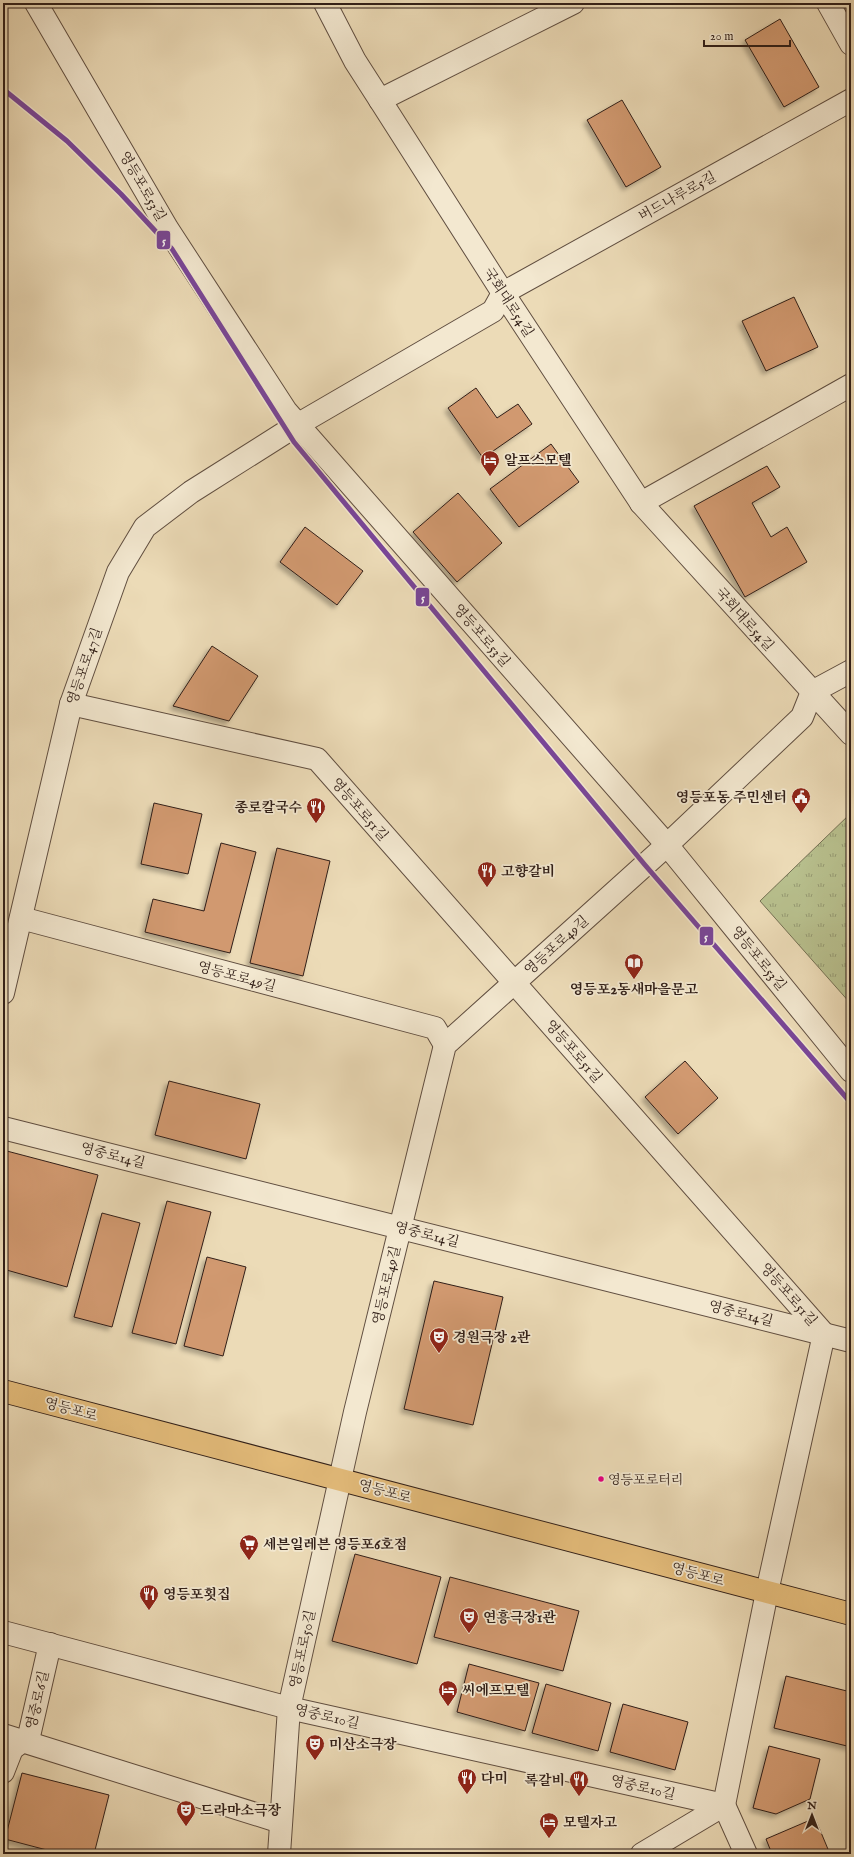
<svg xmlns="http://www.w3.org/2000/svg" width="854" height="1857" font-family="'IM FELL English','Noto Serif KR',serif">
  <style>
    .park { fill: url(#park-tufts); stroke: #747053 }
    .building { fill: #d1996f; stroke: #311f18; filter: url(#shadow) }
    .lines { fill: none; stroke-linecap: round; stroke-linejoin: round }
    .minor-casing { stroke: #604e40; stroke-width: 24 }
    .major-casing { stroke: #311f18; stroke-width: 24 }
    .minor { stroke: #f3e8d0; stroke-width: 22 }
    .major { stroke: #e6be7c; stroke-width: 22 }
    .metro-1-casing { stroke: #f3e8d0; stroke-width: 8 }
    .metro-1 { stroke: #794698; stroke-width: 5 }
    .bus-dot { fill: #e5007d; stroke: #f3e8d0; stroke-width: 1.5 }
    .labels { text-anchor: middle; stroke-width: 3.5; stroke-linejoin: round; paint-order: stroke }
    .bus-label { font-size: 13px; fill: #311f18; stroke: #f3e8d0; text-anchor: start }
    .street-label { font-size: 14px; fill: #311f18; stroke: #f3e8d0 }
    .poi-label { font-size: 14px; font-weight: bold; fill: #311f18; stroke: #f3e8d0; text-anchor: start }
    .line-badge { stroke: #f3e8d0; stroke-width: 1.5 }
    .badge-label { font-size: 11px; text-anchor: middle; font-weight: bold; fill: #fff }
  </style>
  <defs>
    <pattern id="park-tufts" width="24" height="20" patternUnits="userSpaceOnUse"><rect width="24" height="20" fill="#b8c08e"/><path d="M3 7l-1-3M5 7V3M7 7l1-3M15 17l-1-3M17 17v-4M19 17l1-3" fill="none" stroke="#969b73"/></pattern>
    <filter id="shadow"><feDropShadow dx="-3.5" dy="3.5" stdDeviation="2" flood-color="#0004"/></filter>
  </defs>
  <rect width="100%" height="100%" fill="#ecdbb7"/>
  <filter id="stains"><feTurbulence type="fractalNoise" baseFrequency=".005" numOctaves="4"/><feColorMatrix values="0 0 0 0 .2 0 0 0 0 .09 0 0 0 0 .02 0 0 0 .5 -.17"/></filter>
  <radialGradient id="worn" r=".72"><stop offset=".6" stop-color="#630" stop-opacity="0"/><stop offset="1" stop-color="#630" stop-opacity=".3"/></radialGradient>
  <polygon class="park" points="851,813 851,1004 760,901"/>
  <g class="building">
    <polygon points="780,19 819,87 784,107 745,40"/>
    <polygon points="622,100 661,167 626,187 587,120"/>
    <polygon points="794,297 818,347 766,371 742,321"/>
    <polygon points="476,388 497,418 518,404 532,424 483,458 448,408"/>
    <polygon points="551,444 579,482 519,527 490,489"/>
    <polygon points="767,466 780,487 752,503 771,537 787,527 807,562 745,597 694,506"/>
    <polygon points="458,493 502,543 457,582 413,532"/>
    <polygon points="305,527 363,571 337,605 280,562"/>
    <polygon points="212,646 258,676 229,721 173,706"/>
    <polygon points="154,803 202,814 188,874 141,864"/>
    <polygon points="221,843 256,852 230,953 145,932 153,899 204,911"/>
    <polygon points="277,848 330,861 303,976 250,963"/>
    <polygon points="685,1061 718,1098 678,1134 645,1097"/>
    <polygon points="169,1081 260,1104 246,1159 155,1135"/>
    <polygon points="3,1150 98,1175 67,1287 3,1269"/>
    <polygon points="167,1201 211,1212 176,1344 132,1333"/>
    <polygon points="102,1213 140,1223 112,1327 74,1317"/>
    <polygon points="207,1257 246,1267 223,1356 184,1346"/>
    <polygon points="434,1281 503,1297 473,1425 404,1409"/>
    <polygon points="355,1554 441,1577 417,1664 332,1641"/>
    <polygon points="450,1577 579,1611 563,1671 434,1637"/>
    <polygon points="469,1664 539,1683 525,1731 457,1712"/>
    <polygon points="786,1676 851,1692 851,1747 774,1728"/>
    <polygon points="546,1684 611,1703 598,1751 532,1733"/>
    <polygon points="623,1704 688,1722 675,1770 610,1752"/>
    <polygon points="769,1746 820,1759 810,1799 776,1814 753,1808"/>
    <polygon points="22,1773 109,1795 94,1854 62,1854 5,1839"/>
    <polygon points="815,1818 830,1854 772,1854 766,1839"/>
  </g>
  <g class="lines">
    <g class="minor-casing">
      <g id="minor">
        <polyline points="36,3 167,228 286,411 667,845 851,1071"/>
        <polyline points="325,3 355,61 380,100 503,293 641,503 851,734"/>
        <polyline points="828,3 851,44"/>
        <polyline points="380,100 573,3"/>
        <polyline points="641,503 851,385"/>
        <polyline points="71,704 317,759 824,1334 767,1592 724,1805"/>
        <polyline points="21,918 435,1028 445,1045"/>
        <polyline points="3,993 71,704 118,572 145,527 191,492 297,425 493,311 503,293 851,100"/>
        <polyline points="3,1128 851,1341"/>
        <polyline points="3,1632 289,1708 724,1805"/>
        <polyline points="3,1735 281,1822"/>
        <polyline points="3,1772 12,1749 29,1736 50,1644"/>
        <polyline points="724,1805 746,1854"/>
        <polyline points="279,1854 289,1708 355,1412 445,1045 667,845 802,717 812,692 851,671"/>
        <polyline points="642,1854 724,1805"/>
      </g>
    </g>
    <g class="major-casing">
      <polyline id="major" points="3,1391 851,1614"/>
    </g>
    <use href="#minor" class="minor"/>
    <use href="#major" class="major"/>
    <g class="metro-1-casing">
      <polyline id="metro-1" points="3,89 67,141 121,194 172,249 294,442 645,865 851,1103"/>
    </g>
    <use href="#metro-1" class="metro-1"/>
  </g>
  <defs>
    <g id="hotel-pin" transform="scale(1)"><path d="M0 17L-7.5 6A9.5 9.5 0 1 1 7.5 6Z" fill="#8f2418" stroke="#f3e8d0"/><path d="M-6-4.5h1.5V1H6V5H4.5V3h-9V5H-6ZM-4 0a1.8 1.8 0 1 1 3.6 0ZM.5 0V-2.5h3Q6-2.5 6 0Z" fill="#fff"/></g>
    <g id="civic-pin" transform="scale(1)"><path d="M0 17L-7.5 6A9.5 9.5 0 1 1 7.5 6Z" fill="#8f2418" stroke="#f3e8d0"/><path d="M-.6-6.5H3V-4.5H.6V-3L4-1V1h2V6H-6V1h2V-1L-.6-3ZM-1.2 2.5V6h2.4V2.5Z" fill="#fff"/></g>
    <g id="restaurant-pin" transform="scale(1)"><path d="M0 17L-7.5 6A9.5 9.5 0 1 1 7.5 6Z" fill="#8f2418" stroke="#f3e8d0"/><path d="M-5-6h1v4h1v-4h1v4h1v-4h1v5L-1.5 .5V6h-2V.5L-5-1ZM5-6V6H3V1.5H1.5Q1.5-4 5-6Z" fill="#fff"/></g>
    <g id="library-pin" transform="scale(1)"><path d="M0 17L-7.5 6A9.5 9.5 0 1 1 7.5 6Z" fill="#8f2418" stroke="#f3e8d0"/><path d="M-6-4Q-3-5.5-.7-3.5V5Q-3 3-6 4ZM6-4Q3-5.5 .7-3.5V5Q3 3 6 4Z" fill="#fff"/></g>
    <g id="theatre-pin" transform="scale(1)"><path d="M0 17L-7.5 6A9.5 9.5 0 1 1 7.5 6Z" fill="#8f2418" stroke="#f3e8d0"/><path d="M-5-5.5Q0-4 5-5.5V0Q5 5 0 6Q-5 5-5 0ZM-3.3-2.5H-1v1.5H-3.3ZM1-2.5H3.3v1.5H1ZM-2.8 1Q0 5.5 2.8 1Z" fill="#fff"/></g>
    <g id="supermarket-pin" transform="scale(1)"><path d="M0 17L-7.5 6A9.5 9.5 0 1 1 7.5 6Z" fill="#8f2418" stroke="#f3e8d0"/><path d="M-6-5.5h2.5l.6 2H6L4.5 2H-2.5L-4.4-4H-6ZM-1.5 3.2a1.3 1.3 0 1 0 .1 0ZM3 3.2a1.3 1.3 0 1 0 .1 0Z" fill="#fff"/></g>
  </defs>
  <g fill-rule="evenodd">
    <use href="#hotel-pin" x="490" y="460"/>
    <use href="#civic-pin" x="801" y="797"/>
    <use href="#restaurant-pin" x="316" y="807"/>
    <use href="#restaurant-pin" x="487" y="871"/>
    <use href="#library-pin" x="634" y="963"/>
    <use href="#theatre-pin" x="439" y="1337"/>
    <use href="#supermarket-pin" x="249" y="1544"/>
    <use href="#restaurant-pin" x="149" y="1594"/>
    <use href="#theatre-pin" x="469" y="1617"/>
    <use href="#hotel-pin" x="448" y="1690"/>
    <use href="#theatre-pin" x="315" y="1744"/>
    <use href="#restaurant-pin" x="467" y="1778"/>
    <use href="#restaurant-pin" x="579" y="1780"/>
    <use href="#theatre-pin" x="186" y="1810"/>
    <use href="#hotel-pin" x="549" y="1822"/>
  </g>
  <circle class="bus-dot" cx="601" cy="1479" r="3.5"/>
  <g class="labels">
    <g class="bus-label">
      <text x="608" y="1484">영등포로터리</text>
    </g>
    <g class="street-label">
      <text transform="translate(143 186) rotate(60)" y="5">영등포로53길</text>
      <text transform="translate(677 196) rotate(-29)" y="5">버드나루로5길</text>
      <text transform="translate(509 302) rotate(57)" y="5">국회대로54길</text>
      <text transform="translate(745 619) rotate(48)" y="5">국회대로54길</text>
      <text transform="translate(482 635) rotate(49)" y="5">영등포로53길</text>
      <text transform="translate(84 666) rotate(-71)" y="5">영등포로47길</text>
      <text transform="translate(360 809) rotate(49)" y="5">영등포로51길</text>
      <text transform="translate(556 945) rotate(-42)" y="5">영등포로49길</text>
      <text transform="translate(759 958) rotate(51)" y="5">영등포로53길</text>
      <text transform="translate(237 976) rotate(15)" y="5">영등포로49길</text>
      <text transform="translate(574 1051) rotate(49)" y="5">영등포로51길</text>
      <text transform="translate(113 1155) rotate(14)" y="5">영중로14길</text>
      <text transform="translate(427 1234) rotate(14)" y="5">영중로14길</text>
      <text transform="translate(386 1285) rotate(-77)" y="5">영등포로49길</text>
      <text transform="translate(789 1294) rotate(49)" y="5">영등포로51길</text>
      <text transform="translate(741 1313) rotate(14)" y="5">영중로14길</text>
      <text transform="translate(71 1409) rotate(15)" y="5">영등포로</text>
      <text transform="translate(385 1491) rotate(15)" y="5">영등포로</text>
      <text transform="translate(698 1574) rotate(15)" y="5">영등포로</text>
      <text transform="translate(302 1649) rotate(-78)" y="5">영등포로50길</text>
      <text transform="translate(37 1700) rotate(-77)" y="5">영중로6길</text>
      <text transform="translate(327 1716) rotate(13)" y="5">영중로10길</text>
      <text transform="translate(643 1787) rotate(13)" y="5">영중로10길</text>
    </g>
    <g class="poi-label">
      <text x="504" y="465">알프스모텔</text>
      <text x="787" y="802" text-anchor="end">영등포동 주민센터</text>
      <text x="302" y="812" text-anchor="end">종로칼국수</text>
      <text x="501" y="876">고향갈비</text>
      <text x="634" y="994" text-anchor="middle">영등포2동새마을문고</text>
      <text x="453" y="1342">경원극장 2관</text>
      <text x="263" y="1549">세븐일레븐 영등포6호점</text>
      <text x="163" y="1599">영등포횟집</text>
      <text x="483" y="1622">연흥극장1관</text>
      <text x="462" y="1695">씨에프모텔</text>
      <text x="329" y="1749">미산소극장</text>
      <text x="481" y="1783">다미</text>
      <text x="565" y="1785" text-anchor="end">록갈비</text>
      <text x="200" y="1815">드라마소극장</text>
      <text x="563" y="1827">모텔자고</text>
    </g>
  </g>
  <g class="line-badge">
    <rect x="156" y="230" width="15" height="20" rx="4" fill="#794698"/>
    <rect x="415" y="587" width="15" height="20" rx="4" fill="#794698"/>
    <rect x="699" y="926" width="15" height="20" rx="4" fill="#794698"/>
  </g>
  <g class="badge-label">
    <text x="164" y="244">5</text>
    <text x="423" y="601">5</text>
    <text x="706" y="940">5</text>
  </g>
  <rect width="854" height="1857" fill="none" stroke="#ecdbb7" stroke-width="16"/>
  <rect x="4" y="4" width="846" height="1849" fill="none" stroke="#311f18" stroke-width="2"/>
  <rect x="8" y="8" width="838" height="1841" fill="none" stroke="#311f18"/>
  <g transform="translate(812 1815)" stroke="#f3e8d0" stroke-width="3" paint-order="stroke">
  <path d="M0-3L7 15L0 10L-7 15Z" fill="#311f18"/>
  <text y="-6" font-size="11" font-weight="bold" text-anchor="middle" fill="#311f18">N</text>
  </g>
  <path d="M704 40v6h86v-6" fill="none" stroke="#311f18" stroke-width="2"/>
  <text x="710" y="40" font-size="12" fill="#311f18" stroke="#f3e8d0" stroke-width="3" paint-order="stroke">20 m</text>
  <rect width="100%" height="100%" filter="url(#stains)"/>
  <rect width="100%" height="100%" fill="url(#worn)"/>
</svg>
